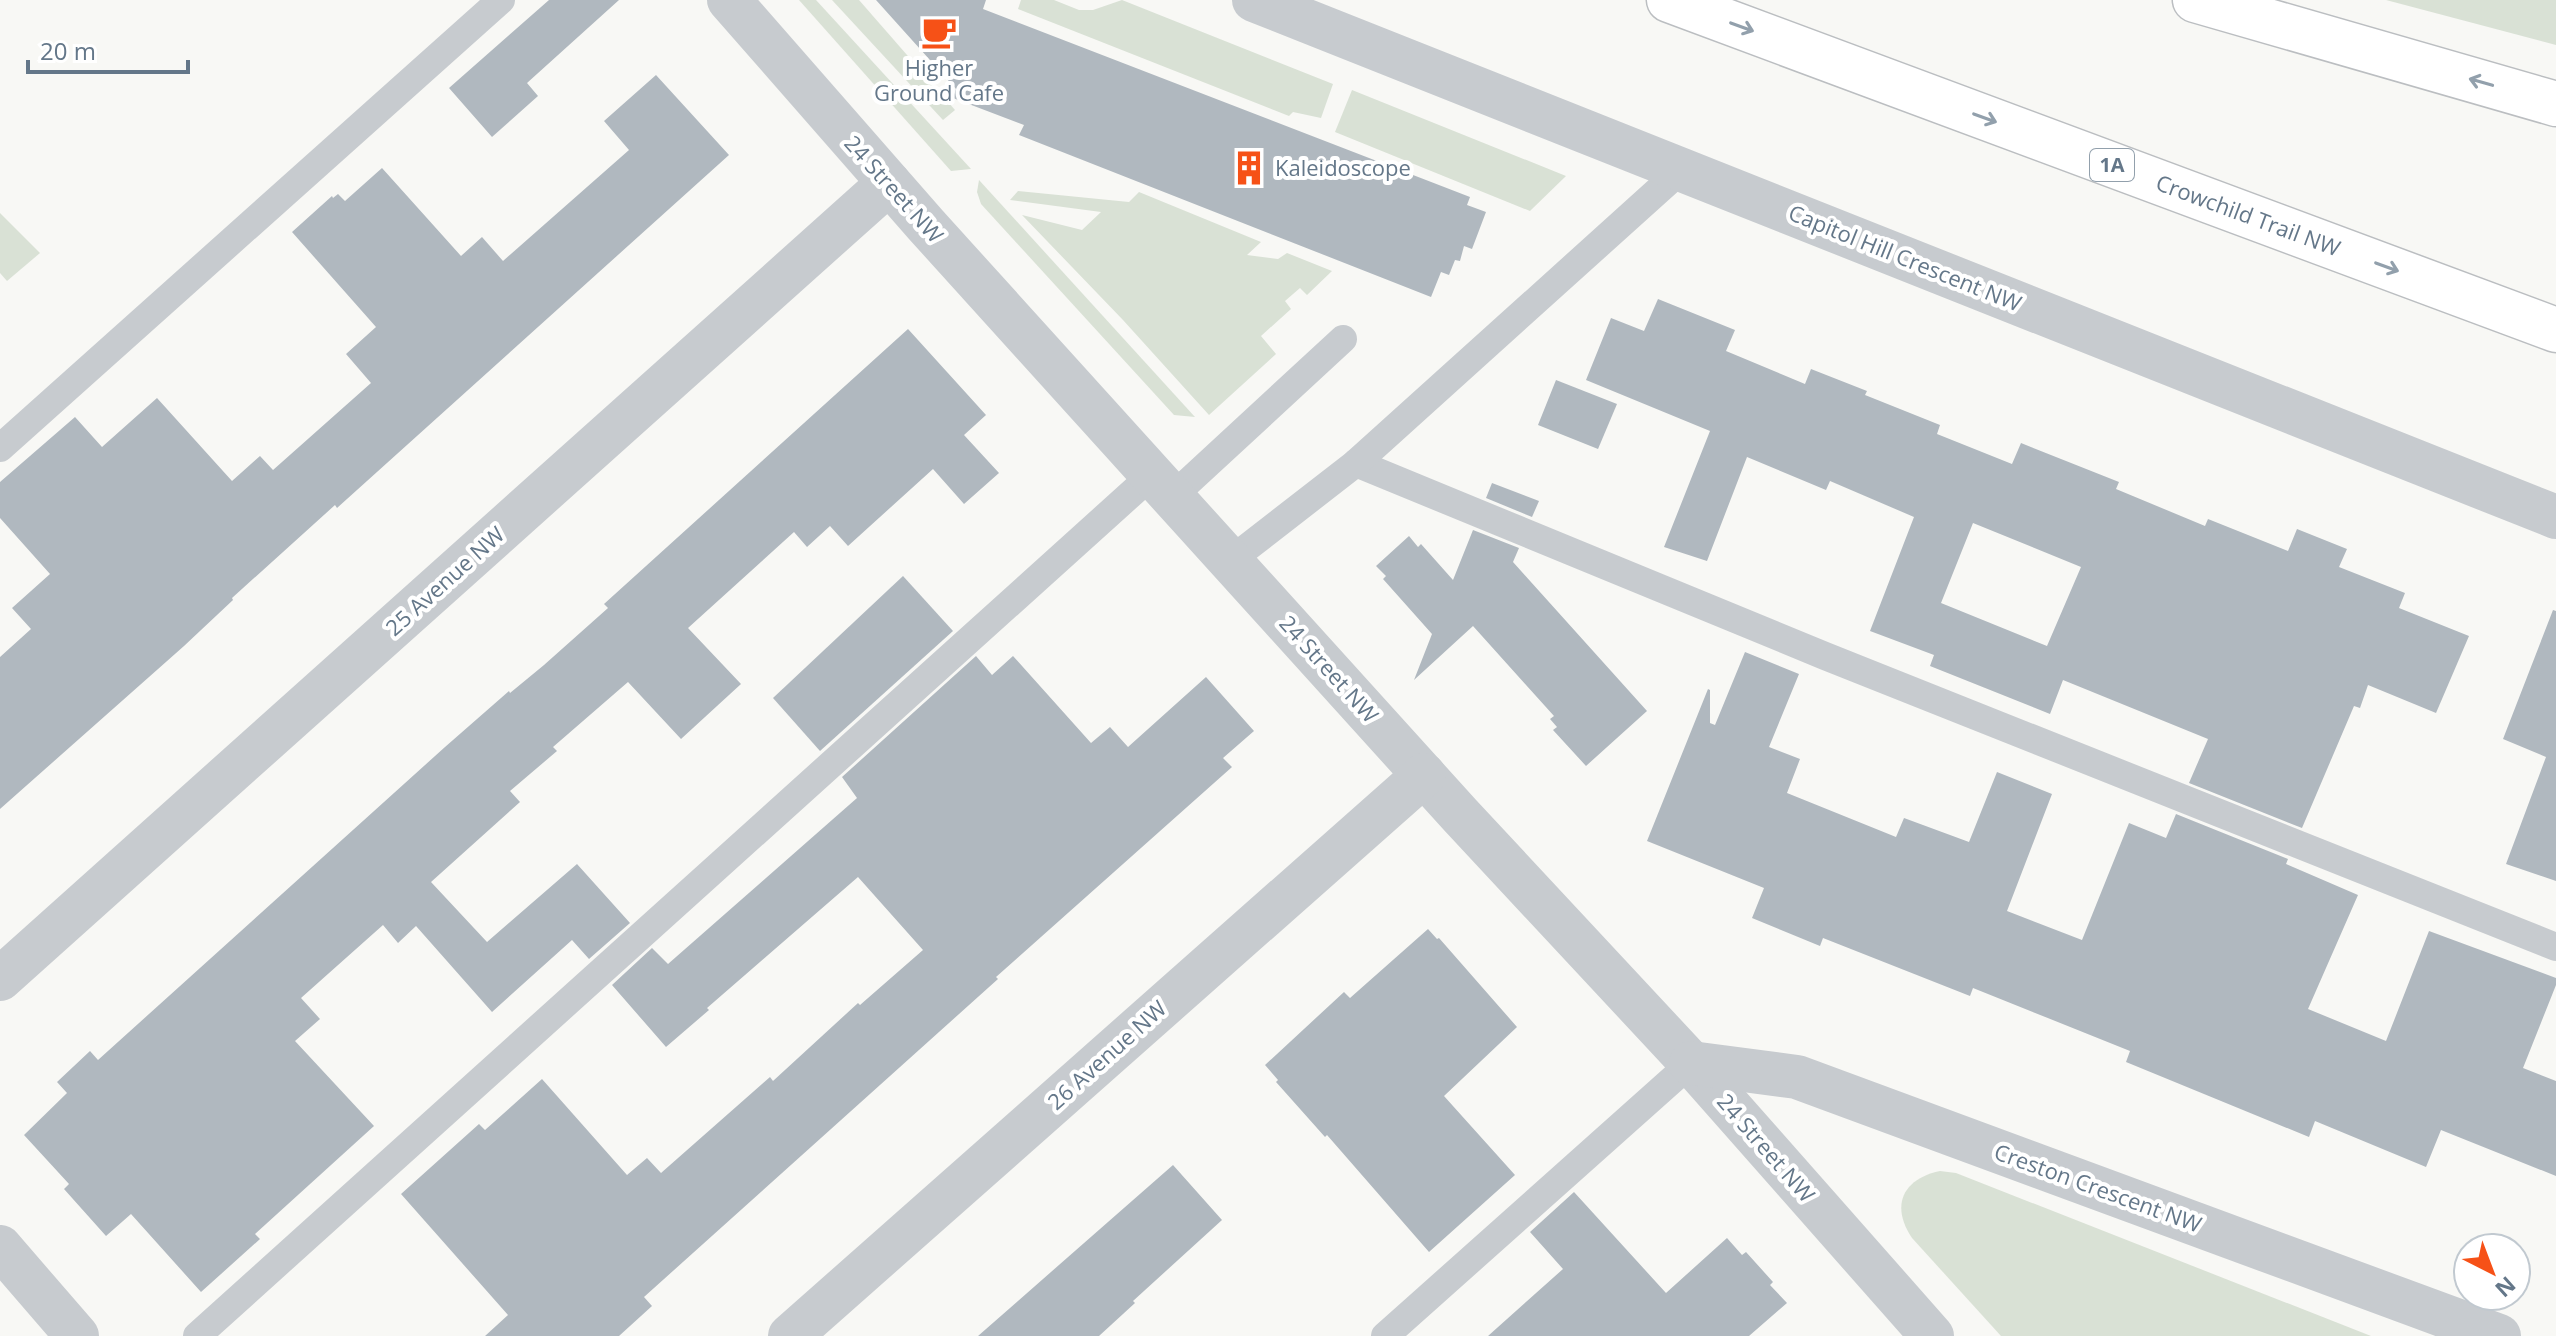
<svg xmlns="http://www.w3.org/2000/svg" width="2556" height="1336" font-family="'Open Sans',sans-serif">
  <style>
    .green { fill: #d9e1d5 }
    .building { fill: #b0b8bf; fill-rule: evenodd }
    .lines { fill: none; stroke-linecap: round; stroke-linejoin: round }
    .highway-casing { stroke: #bbbec1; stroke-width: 47 }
    .lane { stroke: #c7cbcf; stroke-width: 28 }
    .street { stroke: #c7cbcf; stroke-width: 44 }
    .highway { stroke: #fff; stroke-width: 44 }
    .oneway { stroke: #92a0ac }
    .labels { text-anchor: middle; stroke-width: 8; stroke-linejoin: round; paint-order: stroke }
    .shield { fill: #fff; stroke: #92a0ac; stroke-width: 2 }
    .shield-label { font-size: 20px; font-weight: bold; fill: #647789 }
    .poi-label { font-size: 22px; fill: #647789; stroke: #fff }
    .street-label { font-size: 22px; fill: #647789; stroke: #fff }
  </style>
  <rect width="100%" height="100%" fill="#f8f8f5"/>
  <g class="green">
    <polygon points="799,0 816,0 971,169 951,171"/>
    <polygon points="832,0 859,0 955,110 943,120"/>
    <polygon points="1021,0 1054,0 1079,10 1093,10 1122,0 1333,84 1321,118 1293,112 1289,116 1018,9"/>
    <polygon points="2386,0 2556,0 2556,45"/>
    <polygon points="1352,90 1566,176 1530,211 1335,132"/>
    <polygon points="979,180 1195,417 1174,415 981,204 977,192"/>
    <polygon points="1018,191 1129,202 1139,192 1261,242 1247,255 1278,259 1287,253 1332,271 1307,295 1300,288 1285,301 1291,309 1261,336 1276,354 1209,415 1123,320 1022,215 1082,230 1101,212 1010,200"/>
    <polygon points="0,213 40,253 7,281 0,273"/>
    <path d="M 1940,1171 L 1956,1173 L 2371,1336 L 2001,1336 L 1912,1238 C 1890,1205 1903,1179 1940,1171 Z"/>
  </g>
  <g class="building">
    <polygon points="549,0 619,0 527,83 538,96 492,137 449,88"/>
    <polygon points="876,0 986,0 983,9 1470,197 1467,205 1486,212 1472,249 1464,246 1460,261 1455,260 1449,275 1441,272 1431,297 1019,135 1024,125 953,98 956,89"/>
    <polygon points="656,75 729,155 337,508 335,505 232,598 233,600 184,646 0,809 0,657 31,629 12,608 50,574 0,518 0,482 75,417 102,447 157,398 232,481 260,456 273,470 371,383 346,354 376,327 292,232 332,196 333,198 338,194 345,201 382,168 461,256 482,237 503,261 629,150 604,121"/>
    <path d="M 1658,299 L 1735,330 L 1726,351 L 1805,384 L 1811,369 L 1867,391 L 1865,395 L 1940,425 L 1937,434 L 2012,464 L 2021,443 L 2119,482 L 2116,489 L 2205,526 L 2208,519 L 2288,551 L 2297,529 L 2347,549 L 2339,567 L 2405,593 L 2399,608 L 2469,636 L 2436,713 L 2368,685 L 2360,708 L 2354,706 L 2302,828 L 2189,783 L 2208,739 L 2063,680 L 2050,714 L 1930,666 L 1934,655 L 1870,631 L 1914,517 L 1830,481 L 1826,490 L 1747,457 L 1707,561 L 1664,547 L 1710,431 L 1586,380 L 1611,318 L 1644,331 ZM 1973,523 L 2081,567 L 2047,646 L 1941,603 Z"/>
    <polygon points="908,329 986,415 964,435 999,473 964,504 933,469 848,546 830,526 807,547 794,532 688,628 741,684 681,739 628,682 553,747 557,751 510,791 520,802 431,882 487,942 577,864 630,923 589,959 572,940 492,1012 416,926 398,943 383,925 301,998 320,1019 295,1041 374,1126 255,1234 260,1239 201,1292 131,1214 106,1236 64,1189 69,1184 24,1135 67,1093 57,1082 90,1051 98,1060 445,747 509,691 510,693 544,665 608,608 604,604"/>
    <polygon points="1556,380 1617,404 1598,449 1538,425"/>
    <polygon points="1492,483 1539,501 1532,517 1486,498"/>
    <polygon points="1473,530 1519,548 1513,562 1647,711 1586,766 1553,730 1557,727 1550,719 1554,716 1473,626 1414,680 1432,634 1383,579 1386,576 1376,566 1409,536 1418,547 1421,544 1453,580"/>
    <polygon points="903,576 953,631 820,751 773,698"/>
    <polygon points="2553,610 2556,611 2556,881 2506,864 2546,757 2503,739"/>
    <polygon points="1745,652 1799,674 1769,747 1800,759 1787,793 1896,837 1904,818 1969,842 1997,772 2052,794 2007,911 2082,940 2129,823 2166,838 2176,814 2288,859 2286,864 2358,895 2308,1009 2386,1041 2429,931 2556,978 2556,985 2523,1068 2556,1081 2556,1176 2441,1130 2426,1167 2315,1121 2309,1137 2126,1062 2130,1051 1973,988 1970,996 1823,938 1820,946 1752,918 1764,888 1647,841 1708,689 1710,690 1710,723 1715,725"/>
    <polygon points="976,656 992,675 1013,656 1091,743 1110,727 1128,747 1206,677 1254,731 1223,758 1232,767 996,977 998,979 644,1297 652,1306 619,1336 485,1336 508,1315 401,1194 479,1124 485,1130 542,1079 627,1175 647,1158 661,1173 770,1077 773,1081 858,1003 860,1005 923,950 858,877 707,1008 709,1010 666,1047 612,985 652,948 668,964 857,798 842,777"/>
    <polygon points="1428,929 1437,939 1439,938 1517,1027 1444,1096 1515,1175 1429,1252 1327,1135 1325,1137 1276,1082 1278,1080 1265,1065 1344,992 1350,998"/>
    <polygon points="1173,1165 1222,1220 1133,1301 1135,1303 1099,1336 978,1336"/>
    <polygon points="1574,1192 1666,1293 1727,1238 1742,1255 1746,1252 1773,1282 1770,1285 1787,1303 1749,1336 1488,1336 1563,1269 1530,1232"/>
  </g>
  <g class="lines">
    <g class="highway-casing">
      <g id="highway">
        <path id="s1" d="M 1669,0 L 2556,330"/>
        <polyline points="2195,0 2556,104"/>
      </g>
    </g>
    <g class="lane">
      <polyline points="0,448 501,0"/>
      <polyline points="1356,463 1825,656 2556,947"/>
      <polyline points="1173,496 1343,339"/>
      <polyline points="1231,560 1356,463 1682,169"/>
      <polyline points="197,1336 1153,474"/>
      <polyline points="1385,1336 1691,1063"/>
    </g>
    <g class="street">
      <polyline points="729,0 926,225 1460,815 1691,1063 1932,1336"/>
      <polyline points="1254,0 2556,517"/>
      <polyline points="0,979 889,183"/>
      <polyline points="1691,1063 1797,1077 2499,1336"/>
      <polyline points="0,1247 77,1336"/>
      <polyline points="790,1336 1424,775"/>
    </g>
    <use href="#highway" class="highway"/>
  </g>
  <defs><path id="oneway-shaft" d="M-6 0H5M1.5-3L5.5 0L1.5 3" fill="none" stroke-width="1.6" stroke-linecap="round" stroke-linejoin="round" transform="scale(2)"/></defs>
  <g class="oneway">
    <use href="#oneway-shaft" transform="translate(1742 27) rotate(20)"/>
    <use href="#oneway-shaft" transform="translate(2481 82) rotate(-164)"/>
    <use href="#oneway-shaft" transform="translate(1985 118) rotate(20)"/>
    <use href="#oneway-shaft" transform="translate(2387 267) rotate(20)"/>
  </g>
  <defs>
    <g id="cafe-bare" transform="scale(2.76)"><path d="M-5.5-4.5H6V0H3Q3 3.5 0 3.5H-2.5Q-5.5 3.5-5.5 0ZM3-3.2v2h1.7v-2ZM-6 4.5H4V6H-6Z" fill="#f65117" stroke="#fff" stroke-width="2.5" paint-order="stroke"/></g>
    <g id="building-bare" transform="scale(2.76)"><path d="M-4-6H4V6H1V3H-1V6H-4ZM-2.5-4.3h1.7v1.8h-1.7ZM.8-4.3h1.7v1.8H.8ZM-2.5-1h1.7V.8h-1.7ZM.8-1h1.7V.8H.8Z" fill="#f65117" stroke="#fff" stroke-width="2.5" paint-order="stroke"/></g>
  </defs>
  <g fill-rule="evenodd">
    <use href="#cafe-bare" x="939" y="32"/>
    <use href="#building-bare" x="1249" y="168"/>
  </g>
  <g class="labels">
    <rect class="shield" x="2090" y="149" width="44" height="32" rx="6"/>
    <g class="shield-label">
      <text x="2112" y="172">1A</text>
    </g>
    <g class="poi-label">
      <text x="939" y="76">Higher<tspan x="939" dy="25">Ground Cafe</tspan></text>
      <text x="1275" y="176" text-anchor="start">Kaleidoscope</text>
    </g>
    <g class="street-label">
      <text transform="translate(894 189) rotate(48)" y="8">24 Street NW</text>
      <text dy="8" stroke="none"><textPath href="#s1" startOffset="618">Crowchild Trail NW</textPath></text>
      <text transform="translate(1905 258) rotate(22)" y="8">Capitol Hill Crescent NW</text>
      <text transform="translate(445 581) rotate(-42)" y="8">25 Avenue NW</text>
      <text transform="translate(1329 669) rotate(48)" y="8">24 Street NW</text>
      <text transform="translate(1107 1055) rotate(-42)" y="8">26 Avenue NW</text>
      <text transform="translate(1766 1148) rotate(49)" y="8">24 Street NW</text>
      <text transform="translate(2098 1188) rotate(20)" y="8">Creston Crescent NW</text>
    </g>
  </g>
  <g transform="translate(2492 1272) rotate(138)"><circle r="38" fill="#ffffff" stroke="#c1c9d0" stroke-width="2"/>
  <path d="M0-6L14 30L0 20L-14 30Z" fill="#f65117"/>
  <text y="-12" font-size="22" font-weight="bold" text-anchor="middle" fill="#647789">N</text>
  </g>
  <path d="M28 60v12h160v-12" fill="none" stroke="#647789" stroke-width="4"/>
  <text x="40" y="60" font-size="24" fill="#647789" stroke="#ffffff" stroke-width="6" paint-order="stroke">20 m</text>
</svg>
